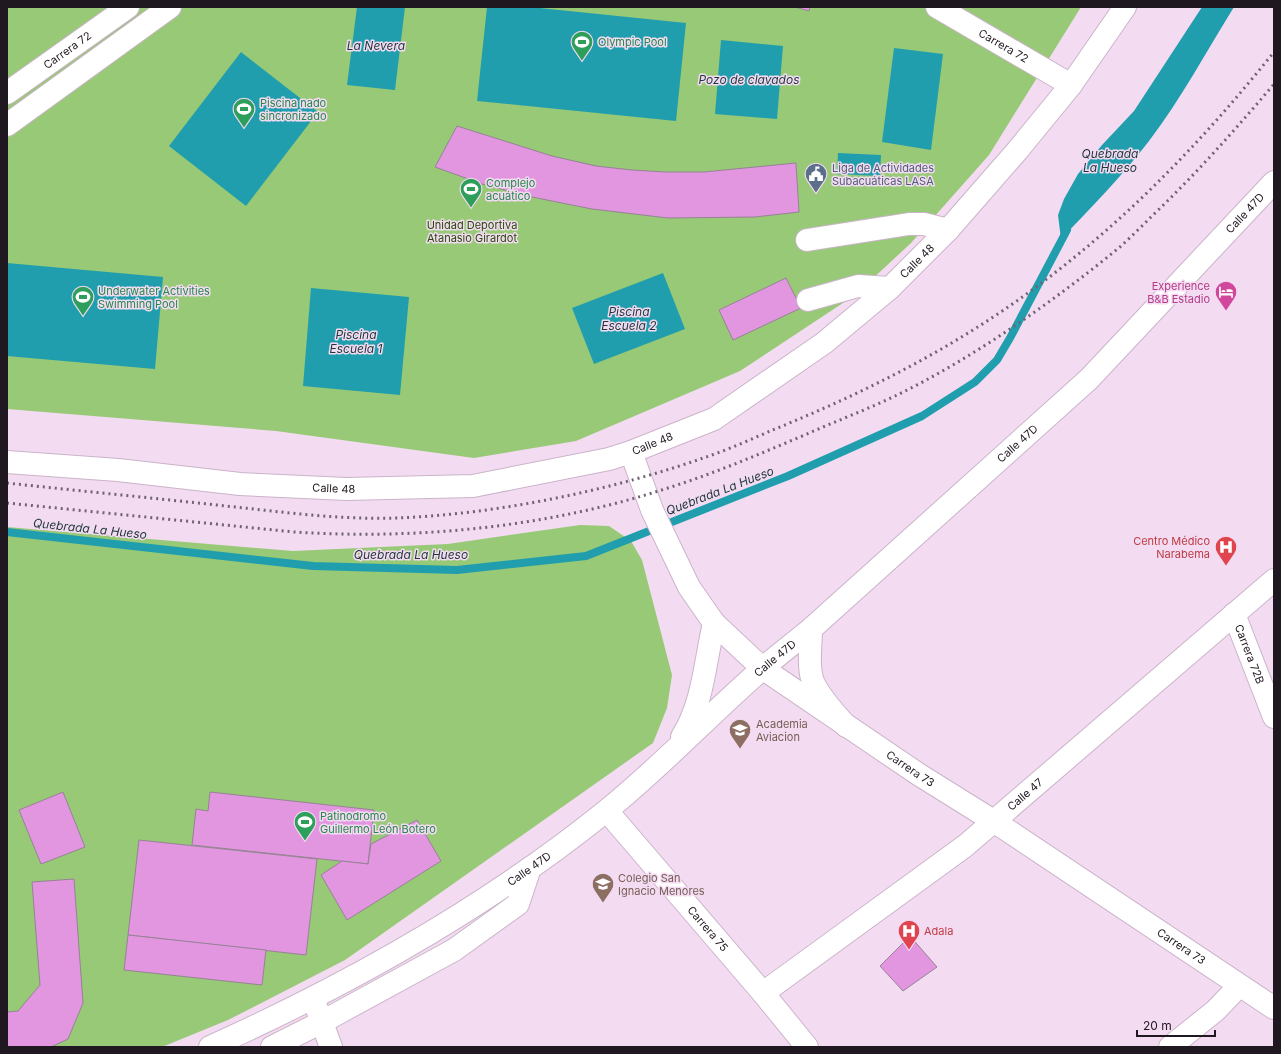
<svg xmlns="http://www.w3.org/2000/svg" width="1281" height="1054" font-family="Inter,sans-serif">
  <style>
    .green { fill: #97c976 }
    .water { fill: #209eae }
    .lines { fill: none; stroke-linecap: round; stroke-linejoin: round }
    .stream { stroke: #209eae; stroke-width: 8 }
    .building { fill: #e196df; stroke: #978296 }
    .minor-casing { stroke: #cbb4c9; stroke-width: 24 }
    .major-casing { stroke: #cbb4c9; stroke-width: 24 }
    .minor { stroke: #fff; stroke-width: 22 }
    .major { stroke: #fff; stroke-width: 22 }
    .rail { stroke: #716371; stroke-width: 3; stroke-dasharray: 2 4; stroke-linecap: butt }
    .labels { text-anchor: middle; stroke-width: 3; stroke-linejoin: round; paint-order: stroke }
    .leisure-label { font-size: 11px; fill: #27864d; stroke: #f3dbf2; text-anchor: start }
    .street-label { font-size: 11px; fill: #201820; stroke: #f3dbf2 }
    .service-label { font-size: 11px; fill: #4e5e75; stroke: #f3dbf2; text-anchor: start }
    .park-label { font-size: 11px; fill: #274809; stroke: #f3dbf2 }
    .hotel-label { font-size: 11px; fill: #b23c85; stroke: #f3dbf2; text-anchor: end }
    .health-label { font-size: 11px; fill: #be3a42; stroke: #f3dbf2; text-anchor: end }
    .education-label { font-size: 11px; fill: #785e54; stroke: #f3dbf2; text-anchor: start }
    .water-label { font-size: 12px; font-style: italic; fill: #1d363a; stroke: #f3dbf2 }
  </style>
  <rect width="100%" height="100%" fill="#f3dbf2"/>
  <g class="green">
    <polygon points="7,7 1081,7 989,155 911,243 855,295 740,371 576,441 474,458 276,431 7,409"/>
    <polygon points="580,525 609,526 631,541 642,560 672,675 667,708 653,743 345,960 228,1020 162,1047 7,1047 7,527 293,551 448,544"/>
  </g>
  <g class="water">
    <polygon points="357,7 405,7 395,90 347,85"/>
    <polygon points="487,7 530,7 686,23 676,121 477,101"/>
    <path d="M 1202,7 L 1234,7 C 1206,52 1181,99 1149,141 C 1122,176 1091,208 1061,239 L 1058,215 L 1064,199 L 1078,174 L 1102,145 L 1134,111 Z"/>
    <polygon points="721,40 783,46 777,119 715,114"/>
    <polygon points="894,48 943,54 931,150 882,142"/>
    <polygon points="241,52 318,112 246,206 169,146"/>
    <polygon points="838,153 881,155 880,176 837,174"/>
    <polygon points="7,263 163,277 155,369 7,356"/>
    <polygon points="663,273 685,329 594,364 572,308"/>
    <polygon points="311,288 409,297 400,395 303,386"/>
  </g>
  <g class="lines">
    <polyline class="stream" points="7,532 313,566 457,570 586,556 788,476 922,416 975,382 997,360 1010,338 1067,230"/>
  </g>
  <g class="building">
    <polygon points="795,7 810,7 809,11"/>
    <polygon points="457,126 552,156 596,166 632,170 666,172 704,172 796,163 799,212 755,217 668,218 592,209 532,197 482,184 435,167"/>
    <polygon points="786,278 801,308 733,340 719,310"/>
    <polygon points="63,792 85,847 41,864 19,810"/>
    <polygon points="210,792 374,810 368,864 192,845 196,809 208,811"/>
    <polygon points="417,820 441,861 347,920 321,875 342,861 368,864 371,844"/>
    <polygon points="139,840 317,859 306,955 128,935"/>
    <polygon points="74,879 83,1003 68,1039 51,1047 7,1047 7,1012 18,1011 40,985 32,882"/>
    <polygon points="128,935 266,950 262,985 124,970"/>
    <polygon points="910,936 937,967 903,991 880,966"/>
  </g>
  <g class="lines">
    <g class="minor-casing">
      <g id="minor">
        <path id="s1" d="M 937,7 L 1071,85"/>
        <path id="s2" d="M 7,93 L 128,7"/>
        <polyline points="7,125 170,7"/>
        <polyline points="807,240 909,224 924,224 948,230"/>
        <polyline points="808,300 858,286 890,288"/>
        <path id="s3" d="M 631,452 L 652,510 L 689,587 L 714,623 L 762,668 L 918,774 L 995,822 L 1274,1008"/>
        <path id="s4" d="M 1234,614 L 1274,717"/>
        <path id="s5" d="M 607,811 L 763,993 L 807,1047"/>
        <path id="s6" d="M 763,993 L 965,846 L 1274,580"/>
        <polyline points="317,1009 331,1047"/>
        <polyline points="272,1047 322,1022 454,950 518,904 530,868"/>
        <polyline points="1170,1047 1215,1011 1239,986"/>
      </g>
    </g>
    <g class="major-casing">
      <g id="major">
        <path id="s7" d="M 7,462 L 118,470 L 240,484 L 346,489 L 473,486 L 609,459 L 631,452 L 714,419 L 824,343 L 890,288 L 948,230 L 1017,151 L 1071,85 L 1125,7"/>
        <path d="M 811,629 C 811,646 807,669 814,684 C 822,700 835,713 846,726"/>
        <path d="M 682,737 C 703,704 705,662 714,623"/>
        <path id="s8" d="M 210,1047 C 350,984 486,908 606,811 C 661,767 709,715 762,669 C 778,655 795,642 811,629 L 1089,379 L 1274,182"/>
      </g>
    </g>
    <use href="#minor" class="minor"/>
    <use href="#major" class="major"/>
    <g class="rail">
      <path d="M 7,483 C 80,491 153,498 226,506 C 283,512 339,520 397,518 C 499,514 613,490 709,456 C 732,448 754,438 775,429 C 883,385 980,334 1071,260 C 1147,199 1213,128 1274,52"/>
      <path d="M 7,503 L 294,532 C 420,540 550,527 671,487 C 718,472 762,453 807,434 C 836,421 866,410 895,396 C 972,359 1054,301 1120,247 C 1131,237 1142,226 1152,216 C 1196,174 1235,130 1274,84"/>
    </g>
  </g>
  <defs>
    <g id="stadium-pin" transform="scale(1.15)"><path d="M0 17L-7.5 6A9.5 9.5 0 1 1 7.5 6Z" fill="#2e9e5b" stroke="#f3dbf2"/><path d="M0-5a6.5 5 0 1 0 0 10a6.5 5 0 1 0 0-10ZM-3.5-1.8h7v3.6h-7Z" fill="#fff"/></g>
    <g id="civic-pin" transform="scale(1.15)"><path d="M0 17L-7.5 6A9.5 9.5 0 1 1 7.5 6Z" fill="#5c6f8a" stroke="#f3dbf2"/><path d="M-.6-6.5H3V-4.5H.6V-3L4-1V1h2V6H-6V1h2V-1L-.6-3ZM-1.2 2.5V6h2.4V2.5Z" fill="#fff"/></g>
    <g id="hotel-pin" transform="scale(1.15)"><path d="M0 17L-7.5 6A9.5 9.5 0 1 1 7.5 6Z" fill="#d1479c" stroke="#f3dbf2"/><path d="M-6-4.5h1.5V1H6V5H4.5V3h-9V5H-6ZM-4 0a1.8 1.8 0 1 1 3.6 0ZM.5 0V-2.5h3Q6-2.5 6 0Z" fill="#fff"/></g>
    <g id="hospital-pin" transform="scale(1.15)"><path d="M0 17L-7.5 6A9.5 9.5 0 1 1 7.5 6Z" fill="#e0444e" stroke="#f3dbf2"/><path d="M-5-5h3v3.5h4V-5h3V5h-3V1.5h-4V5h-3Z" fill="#fff"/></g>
    <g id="university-pin" transform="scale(1.15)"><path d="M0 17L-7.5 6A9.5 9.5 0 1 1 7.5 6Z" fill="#8d6e63" stroke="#f3dbf2"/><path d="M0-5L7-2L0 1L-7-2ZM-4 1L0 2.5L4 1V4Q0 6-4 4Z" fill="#fff"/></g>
    <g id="school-pin" transform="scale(1.15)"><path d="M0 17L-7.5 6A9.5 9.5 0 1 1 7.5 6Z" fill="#8d6e63" stroke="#f3dbf2"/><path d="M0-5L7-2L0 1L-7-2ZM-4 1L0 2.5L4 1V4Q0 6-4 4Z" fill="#fff"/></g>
  </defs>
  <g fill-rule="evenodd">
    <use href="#stadium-pin" x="582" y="42"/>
    <use href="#stadium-pin" x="244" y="109"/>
    <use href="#civic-pin" x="816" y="174"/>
    <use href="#stadium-pin" x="471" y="189"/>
    <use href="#hotel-pin" x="1226" y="292"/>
    <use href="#stadium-pin" x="83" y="297"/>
    <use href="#hospital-pin" x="1226" y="547"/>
    <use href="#university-pin" x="740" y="730"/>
    <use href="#stadium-pin" x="305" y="822"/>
    <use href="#school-pin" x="603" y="884"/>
    <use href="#hospital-pin" x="909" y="931"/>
  </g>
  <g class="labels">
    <g class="leisure-label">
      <text x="598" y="46">Olympic Pool</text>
      <text x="260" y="107">Piscina nado<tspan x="260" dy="13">sincronizado</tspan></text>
      <text x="486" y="187">Complejo<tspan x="486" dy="13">acuático</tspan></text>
      <text x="98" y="295">Underwater Activities<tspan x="98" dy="13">Swimming Pool</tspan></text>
      <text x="320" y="820">Patinodromo<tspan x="320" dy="13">Guillermo León Botero</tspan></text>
    </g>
    <g class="street-label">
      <text dy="4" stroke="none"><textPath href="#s1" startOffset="77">Carrera 72</textPath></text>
      <text dy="4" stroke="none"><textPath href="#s2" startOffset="74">Carrera 72</textPath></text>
      <text dy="4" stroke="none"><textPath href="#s8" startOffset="1338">Calle 47D</textPath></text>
      <text dy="4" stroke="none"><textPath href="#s7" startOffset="976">Calle 48</textPath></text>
      <text dy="4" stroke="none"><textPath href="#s7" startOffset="652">Calle 48</textPath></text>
      <text dy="4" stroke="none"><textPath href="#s8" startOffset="1014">Calle 47D</textPath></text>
      <text dy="4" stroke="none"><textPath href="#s7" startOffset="328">Calle 48</textPath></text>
      <text dy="4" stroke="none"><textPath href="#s4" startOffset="43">Carrera 72B</textPath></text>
      <text dy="4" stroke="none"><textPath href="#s8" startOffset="690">Calle 47D</textPath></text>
      <text dy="4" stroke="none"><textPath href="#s3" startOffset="436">Carrera 73</textPath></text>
      <text dy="4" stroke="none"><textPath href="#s6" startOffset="329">Calle 47</textPath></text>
      <text dy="4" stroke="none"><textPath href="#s8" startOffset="366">Calle 47D</textPath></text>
      <text dy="4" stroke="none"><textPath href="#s5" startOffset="155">Carrera 75</textPath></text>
      <text dy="4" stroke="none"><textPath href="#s3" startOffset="760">Carrera 73</textPath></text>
    </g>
    <g class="service-label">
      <text x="832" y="172">Liga de Actividades<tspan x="832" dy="13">Subacuáticas LASA</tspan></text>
    </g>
    <g class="park-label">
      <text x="472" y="229">Unidad Deportiva<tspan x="472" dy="13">Atanasio Girardot</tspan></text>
    </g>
    <g class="hotel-label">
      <text x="1210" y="290">Experience<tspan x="1210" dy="13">B&amp;B Estadio</tspan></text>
    </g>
    <g class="health-label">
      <text x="1210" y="545">Centro Médico<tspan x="1210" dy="13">Narabema</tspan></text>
      <text x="924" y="935" text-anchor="start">Adala</text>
    </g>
    <g class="education-label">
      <text x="756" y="728">Academia<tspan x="756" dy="13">Aviacion</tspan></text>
      <text x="618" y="882">Colegio San<tspan x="618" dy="13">Ignacio Menores</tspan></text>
    </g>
    <g class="water-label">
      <text x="376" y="50">La Nevera</text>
      <text x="749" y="84">Pozo de clavados</text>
      <text x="1110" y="158">Quebrada<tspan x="1110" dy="14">La Hueso</tspan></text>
      <text x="629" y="316">Piscina<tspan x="629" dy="14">Escuela 2</tspan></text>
      <text x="356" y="339">Piscina<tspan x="356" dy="14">Escuela 1</tspan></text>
      <text transform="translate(720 491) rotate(-21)" y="4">Quebrada La Hueso</text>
      <text transform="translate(90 529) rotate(6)" y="4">Quebrada La Hueso</text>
      <text x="411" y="559">Quebrada La Hueso</text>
    </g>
  </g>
  <rect width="1281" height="1054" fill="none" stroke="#201820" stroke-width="16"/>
  <path d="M1137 1030v6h78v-6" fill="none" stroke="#201820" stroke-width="2"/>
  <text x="1143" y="1030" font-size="12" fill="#201820" stroke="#f3dbf2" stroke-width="3" paint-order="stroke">20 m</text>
</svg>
